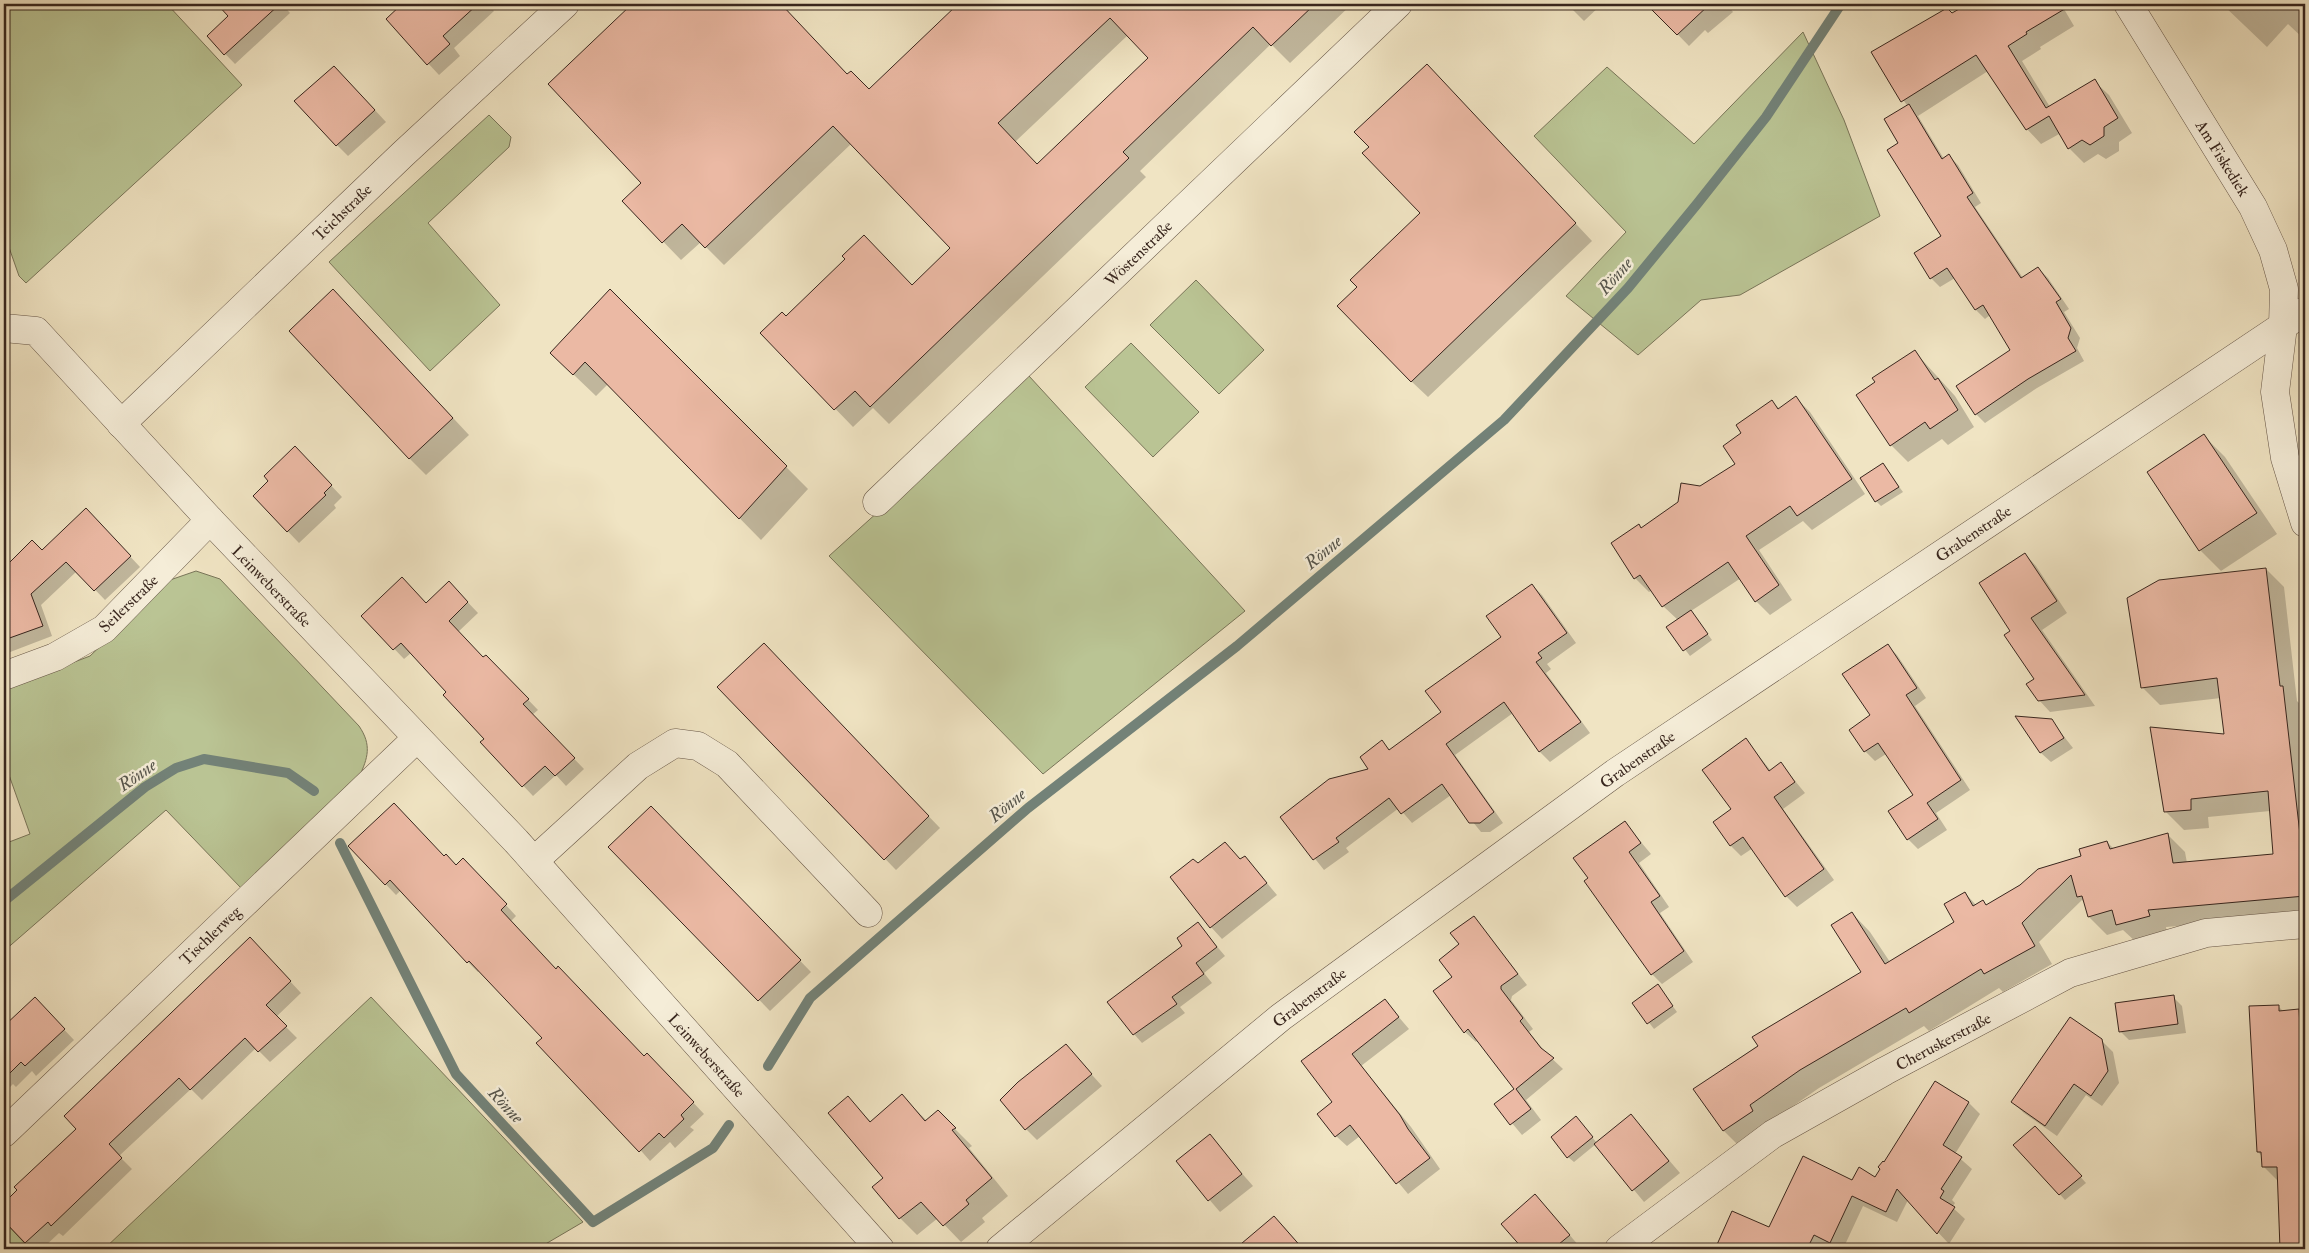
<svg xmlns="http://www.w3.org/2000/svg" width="2309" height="1253" font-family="'IM FELL Double Pica',serif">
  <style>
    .green { fill: #bac494; stroke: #797559 }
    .shadow { fill: #0003; fill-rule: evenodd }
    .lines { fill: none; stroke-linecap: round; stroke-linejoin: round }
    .stream { stroke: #738278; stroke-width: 10 }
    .building { fill: #ebb9a4; stroke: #38261e; fill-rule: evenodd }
    .minor-casing { stroke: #665647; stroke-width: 29 }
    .minor { stroke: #f5edd8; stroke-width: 28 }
    .labels { text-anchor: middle; stroke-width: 5; stroke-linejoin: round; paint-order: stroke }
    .street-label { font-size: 16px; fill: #38261e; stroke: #f5edd8 }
    .water-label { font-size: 18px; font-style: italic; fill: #55544b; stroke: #f5edd8 }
  </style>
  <rect width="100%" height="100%" fill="#f0e4c3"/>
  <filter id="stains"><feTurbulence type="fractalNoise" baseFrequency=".004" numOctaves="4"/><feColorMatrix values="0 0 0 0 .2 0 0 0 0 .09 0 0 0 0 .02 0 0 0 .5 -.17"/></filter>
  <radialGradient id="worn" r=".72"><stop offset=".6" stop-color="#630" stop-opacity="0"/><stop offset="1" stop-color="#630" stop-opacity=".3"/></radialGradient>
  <g class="green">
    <polygon points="4,4 167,4 242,85 26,283 19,276 4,233"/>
    <polygon points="1803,32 1844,120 1880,216 1740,295 1701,300 1638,355 1566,296 1626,232 1534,136 1607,67 1694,144"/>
    <polygon points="489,115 511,137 509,147 428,223 500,305 430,371 329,262"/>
    <polygon points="1196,280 1264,350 1219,394 1150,325"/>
    <polygon points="1131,343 1199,412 1153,457 1085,387"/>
    <polygon points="1029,376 1245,611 1043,774 829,556"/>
    <path d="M 196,571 L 220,579 L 359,726 C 372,745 368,758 359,777 L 241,888 L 166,810 L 4,951 L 4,844 L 30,834 L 4,761 L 4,689 L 90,656 L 170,580 Z"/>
    <polygon points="371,997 583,1222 537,1249 104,1249"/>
    <polygon points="4,1221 30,1249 4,1249"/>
  </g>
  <g class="shadow">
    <polygon points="219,4 282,4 290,13 235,64 208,36 230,16"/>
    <polygon points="404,4 488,4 494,11 454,48 460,56 439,75 387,19"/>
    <path d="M 634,4 L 785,4 L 782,6 L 848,75 L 869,91 L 960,4 L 1198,4 L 1203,10 L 1209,4 L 1352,4 L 1290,63 L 1271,44 L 1140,171 L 1146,177 L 889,424 L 873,408 L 853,427 L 762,333 L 786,318 L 912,286 L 952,248 L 851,144 L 724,265 L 701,242 L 681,260 L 624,201 L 643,183 L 549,84 ZM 1128,35 L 1150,58 L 1037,165 L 1015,142 Z"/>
    <polygon points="1567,4 1602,4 1584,21"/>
    <polygon points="1648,4 1733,4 1729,7 1733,12 1708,33 1705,30 1689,46"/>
    <polygon points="1970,4 2061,4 2074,26 2040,47 2041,49 2022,61 2050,107 2094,81 2109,95 2132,133 2119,142 2119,151 2106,159 2098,154 2084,163 2069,148 2061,133 2041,144 2027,129 1988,71 1918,116 1944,159 1949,156 1958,165 1981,203 1975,207 2023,278 2038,268 2048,278 2069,309 2064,312 2080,338 2077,348 2084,361 2037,388 1985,423 1976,414 2012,350 1990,315 1985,319 1976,310 1955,278 1940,287 1931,278 1942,236 1900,144 1908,107 1873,53"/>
    <polygon points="2222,4 2305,4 2305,40 2288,24 2267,47"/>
    <polygon points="346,79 386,122 348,156 337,145"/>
    <polygon points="1443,82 1592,241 1428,397 1411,381 1358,287 1422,213"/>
    <polygon points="610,290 808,489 761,540 608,384 596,396 551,353"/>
    <polygon points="350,308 469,435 426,475 409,458"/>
    <polygon points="1915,352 1955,396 1974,427 1948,445 1942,439 1908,462 1891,445 1876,383"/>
    <polygon points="1796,398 1810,412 1865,494 1812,530 1803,521 1759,550 1792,600 1770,615 1756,601 1741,578 1691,611 1712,640 1690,656 1668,627 1678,620 1663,606 1652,590 1649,592 1635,578 1642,529 1737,464 1743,434 1772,402 1780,409"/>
    <polygon points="2204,436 2225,457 2277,534 2221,571 2200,550"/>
    <polygon points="306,459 342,497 334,505 336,508 299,543 254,496"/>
    <polygon points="1883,465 1903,492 1881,506 1876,501"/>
    <polygon points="96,520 140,567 105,600 77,571 41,605 52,636 5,654 4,568 42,552"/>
    <polygon points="2025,554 2036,566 2067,613 2042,630 2095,706 2050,712 2039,700 2036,679 2012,631"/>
    <polygon points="2266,569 2284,587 2297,701 2301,705 2305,743 2305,916 2166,927 2167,934 2136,942 2123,930 2107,935 2089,917 2086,904 2082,900 2039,942 2052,964 2003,992 1999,988 1929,1031 1924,1026 1819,1088 1767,1124 1742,1149 1724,1131 1695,1089 1862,973 1852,913 1870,932 1890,962 1955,922 1965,893 1976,905 1983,901 1987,906 2107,842 2114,849 2167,834 2185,852 2187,863 2274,855 2270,811 2208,817 2209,828 2184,830 2166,812 2225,735 2221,698 2160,705 2142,687"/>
    <polygon points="1532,585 1542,595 1576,643 1547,664 1551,669 1546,673 1590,733 1550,762 1540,752 1513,713 1455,755 1503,823 1490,832 1481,832 1451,795 1412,823 1399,808 1346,848 1349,852 1324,870 1282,817 1370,770 1382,742 1391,751 1442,713 1503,637"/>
    <polygon points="459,593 478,613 458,632 483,659 486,656 538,710 532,715 584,769 566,786 556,775 533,796 482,742 486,739 448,692 411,653 404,659 363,616 426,604"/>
    <polygon points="1887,645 1897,655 1926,698 1915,706 1970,790 1936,813 1947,830 1918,849 1908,839 1915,795 1886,754 1875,761 1865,751"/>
    <polygon points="775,656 940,828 896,870 719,687"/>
    <polygon points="2018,717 2051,720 2073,748 2051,762 2041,753"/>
    <polygon points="1746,740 1771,771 1781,764 1805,793 1783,809 1834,880 1797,907 1786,896 1753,848 1741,856 1731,846 1732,809"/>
    <polygon points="651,807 811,972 770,1011 610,847"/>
    <polygon points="1625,823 1651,854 1639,863 1669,907 1660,913 1693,962 1662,984 1652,974 1589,879"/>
    <polygon points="1225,843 1241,860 1245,857 1277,895 1222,939 1211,927 1198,865"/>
    <polygon points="349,846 445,858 456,866 474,870 516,916 510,922 556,970 644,1057 658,1065 704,1114 690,1127 694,1130 675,1148 670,1142 650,1161 543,1038 480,970 478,972 468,962 401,890 396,895"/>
    <polygon points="1474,917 1527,985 1512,996 1511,1000 1533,1029 1529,1032 1546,1053 1563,1069 1526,1100 1541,1120 1522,1135 1496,1104 1516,1090 1478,1040 1476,1042 1465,1032 1454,977 1461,945"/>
    <polygon points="1198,924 1225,956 1204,973 1212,983 1180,1007 1185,1013 1142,1043 1134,1034"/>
    <polygon points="261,950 301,993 276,1017 297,1038 270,1062 256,1048 202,1100 191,1089 119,1156 132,1169 63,1236 59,1233 42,1249 33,1249 4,1219 4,1205 78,1129"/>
    <polygon points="1658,986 1677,1012 1654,1029 1634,1003"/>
    <polygon points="2173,997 2182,1006 2186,1033 2129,1040 2120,1031"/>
    <polygon points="35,999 74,1040 36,1076 32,1071 16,1087 13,1084 4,1093 4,1028"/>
    <polygon points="1385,1001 1409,1029 1361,1066 1411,1127 1440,1169 1408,1194 1360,1136 1347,1146 1336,1136 1334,1102 1303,1061"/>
    <polygon points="2278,1006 2284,1012 2299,1010 2305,1017 2305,1249 2282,1249 2279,1182 2263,1166 2262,1156 2258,1152"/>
    <polygon points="2101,1040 2113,1052 2119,1083 2102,1106 2086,1095 2057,1136 2024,1113 2012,1102"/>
    <polygon points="1066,1046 1102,1086 1037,1140 1026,1129"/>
    <polygon points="1935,1083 1969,1103 1980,1114 1955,1154 1972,1169 1952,1200 1955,1203 1952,1207 1965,1219 1949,1244 1908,1200 1897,1222 1863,1206 1843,1249 1834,1249 1825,1245 1823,1249 1717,1249 1733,1213 1770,1229 1852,1182 1875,1179"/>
    <polygon points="902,1096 927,1121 938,1112 972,1146 969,1148 1008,1196 982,1218 985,1222 961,1242 938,1218 917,1235 900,1218 885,1178 848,1098 871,1122"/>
    <polygon points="1631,1116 1680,1173 1644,1202 1596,1144 1574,1162 1568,1157 1581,1124 1597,1143"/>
    <polygon points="2041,1133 2086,1183 2065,1200 2015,1145"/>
    <polygon points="1209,1136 1253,1186 1220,1212 1177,1162"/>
    <polygon points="1545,1206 1579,1246 1575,1249 1524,1249 1502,1224"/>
    <polygon points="1284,1227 1303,1249 1238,1248"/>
    <polygon points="1685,1243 1700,1249 1682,1249"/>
  </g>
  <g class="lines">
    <g class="stream">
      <polyline points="340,843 456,1074 593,1222 713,1148 729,1125"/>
      <polyline points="4,901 145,787 176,768 204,759 288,773 314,791"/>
      <polyline points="768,1066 810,998 1028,808 1237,646 1504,420 1628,288 1697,204 1766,117 1841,4"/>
    </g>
  </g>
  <g class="building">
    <polygon points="217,4 280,4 224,55 207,36 228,16"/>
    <polygon points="402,4 478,4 443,36 450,44 427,65 386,19"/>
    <path d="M 632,4 L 781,4 L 847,74 L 851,71 L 869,89 L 958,4 L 1315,4 L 1271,46 L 1253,27 L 1123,152 L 1129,158 L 870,407 L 855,391 L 834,410 L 760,333 L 782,312 L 786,316 L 845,259 L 842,256 L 864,235 L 912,285 L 950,248 L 833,126 L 705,248 L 682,224 L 662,243 L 622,201 L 641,183 L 548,84 ZM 1110,18 L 1148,58 L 1037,164 L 998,123 Z"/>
    <polygon points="1646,4 1710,4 1677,35"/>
    <polygon points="1968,4 2073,4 2026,32 2027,34 2008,46 2046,108 2095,79 2118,118 2104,127 2104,136 2090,145 2082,140 2068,149 2049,116 2026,130 1976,55 1901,102 1871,52 1947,8 1952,13"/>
    <polygon points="1427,64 1576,223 1411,382 1337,306 1357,287 1350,280 1420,213 1362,153 1369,147 1354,132"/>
    <polygon points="334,66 375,110 336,146 294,101"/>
    <polygon points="1909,104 1942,159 1949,154 1973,193 1967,197 2021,278 2038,267 2061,299 2056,302 2071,328 2068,338 2076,351 2028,379 1975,415 1956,386 2010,350 1983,305 1975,310 1947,268 1930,279 1914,253 1941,236 1887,150 1898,143 1884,119"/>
    <polygon points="333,289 453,418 409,459 289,331"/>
    <polygon points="610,289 787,466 739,519 585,362 573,375 550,353"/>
    <polygon points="1915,350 1935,380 1938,378 1958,410 1930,429 1925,422 1890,446 1856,395 1875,382 1872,378"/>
    <polygon points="1796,396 1852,479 1797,516 1790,506 1746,536 1779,585 1755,602 1728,562 1662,607 1640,575 1634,579 1611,543 1639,524 1641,528 1678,502 1681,483 1700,486 1735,464 1723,446 1741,433 1736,425 1772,400 1778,409"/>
    <polygon points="2204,434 2257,513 2199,551 2147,472"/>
    <polygon points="295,446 332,485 324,493 326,495 287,532 253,496 268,481 264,476"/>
    <polygon points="1883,463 1899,487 1875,502 1860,478"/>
    <polygon points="86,508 131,556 94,591 66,562 31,594 43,626 4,640 4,568 32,540 42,550"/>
    <polygon points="2025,553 2057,601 2031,618 2085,695 2038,701 2026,684 2034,679 2004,635 2010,631 1979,583"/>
    <polygon points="2266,568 2280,686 2283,686 2302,852 2305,851 2305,896 2148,910 2150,916 2116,925 2112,910 2088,917 2082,896 2077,897 2071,875 2022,923 2035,946 1984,974 1981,969 1909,1013 1906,1008 1800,1070 1750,1105 1753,1111 1723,1131 1693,1089 1758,1046 1752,1037 1861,972 1831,925 1852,912 1885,964 1954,922 1944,904 1965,892 1973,906 1983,900 1986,905 2020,885 2038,869 2081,856 2079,849 2107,841 2110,849 2168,833 2173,863 2273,854 2268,791 2191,799 2191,810 2164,812 2150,727 2224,734 2217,678 2141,688 2127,598 2159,580"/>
    <polygon points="402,577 426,603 449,581 468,602 449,621 483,657 486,655 529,699 523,704 575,758 555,776 545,766 522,787 480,742 484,739 443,695 446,692 401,643 393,650 361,616"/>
    <polygon points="1532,584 1567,633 1538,653 1542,658 1536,662 1581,722 1539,752 1504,702 1446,744 1494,812 1480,823 1469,823 1442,784 1401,814 1389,798 1336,838 1339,842 1313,860 1280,817 1329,779 1368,769 1360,757 1382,740 1389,750 1441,712 1425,691 1501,637 1486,616"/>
    <polygon points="1691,610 1708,634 1683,651 1666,627"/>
    <polygon points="764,643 929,816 884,860 717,687"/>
    <polygon points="1888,644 1917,688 1906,695 1961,780 1927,803 1938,819 1907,840 1888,811 1913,795 1878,743 1864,752 1849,730 1870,715 1842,674"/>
    <polygon points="2015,716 2052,719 2064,738 2040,753"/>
    <polygon points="1746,738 1769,771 1781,762 1795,782 1774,797 1824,869 1785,897 1743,837 1730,846 1713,822 1731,809 1702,770"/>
    <polygon points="394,803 444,856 446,854 456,865 463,858 507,904 501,910 556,969 558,966 644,1056 647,1053 694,1102 681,1115 684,1119 664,1138 659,1133 639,1152 536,1043 542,1038 469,961 467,963 390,880 385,885 348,846"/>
    <polygon points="651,806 801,960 758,1001 608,847"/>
    <polygon points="1625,821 1641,843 1629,852 1660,896 1651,902 1684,951 1651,975 1584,881 1588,878 1573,858"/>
    <polygon points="1225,842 1240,859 1245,856 1267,883 1210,928 1170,877 1193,859 1198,863"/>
    <polygon points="1474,916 1518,974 1501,986 1501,989 1523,1018 1520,1021 1541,1048 1554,1058 1516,1089 1531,1109 1510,1125 1494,1104 1514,1089 1468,1029 1464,1033 1433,991 1452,977 1439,960 1459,944 1450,933"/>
    <polygon points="1198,922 1217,947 1196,963 1204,974 1172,997 1177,1004 1133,1035 1107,1002 1182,946 1177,938"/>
    <polygon points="250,937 291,981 266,1005 287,1026 258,1052 245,1038 190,1090 179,1078 109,1144 122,1158 51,1226 48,1222 25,1243 4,1221 4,1203 17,1190 14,1187 76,1129 64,1116"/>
    <polygon points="1658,984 1673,1006 1647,1024 1632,1003"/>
    <polygon points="2174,995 2178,1024 2119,1032 2115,1003"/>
    <polygon points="35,997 65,1029 25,1066 21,1062 4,1079 4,1026"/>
    <polygon points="1385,999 1399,1017 1352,1054 1400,1115 1408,1129 1430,1158 1396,1184 1350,1125 1335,1137 1317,1114 1332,1102 1301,1061"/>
    <polygon points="2279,1005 2279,1011 2299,1009 2305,1112 2305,1249 2280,1249 2277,1167 2262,1167 2261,1152 2257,1152 2249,1006"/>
    <polygon points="2070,1017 2102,1039 2108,1071 2091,1096 2074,1084 2045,1126 2011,1102"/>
    <polygon points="1066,1044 1092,1074 1025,1130 1000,1100 1018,1082"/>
    <polygon points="1935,1081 1969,1102 1943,1145 1962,1157 1941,1189 1944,1191 1940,1198 1955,1207 1937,1234 1897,1189 1886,1212 1852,1196 1830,1243 1814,1235 1809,1245 1820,1249 1715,1249 1732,1211 1769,1227 1803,1156 1852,1180 1859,1167 1875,1177 1880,1169 1878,1167 1883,1161 1884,1162"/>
    <polygon points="902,1094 925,1121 938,1110 956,1128 952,1130 992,1178 966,1200 969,1204 943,1226 921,1202 899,1219 872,1187 883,1178 828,1113 848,1096 870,1122"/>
    <polygon points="1631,1114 1669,1161 1632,1191 1594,1144"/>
    <polygon points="1576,1116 1593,1137 1567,1158 1551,1137"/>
    <polygon points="2035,1126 2082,1176 2059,1195 2013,1145"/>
    <polygon points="1210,1134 1242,1174 1208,1201 1176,1161"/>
    <polygon points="1535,1194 1570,1235 1553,1249 1523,1249 1501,1224"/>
    <polygon points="1274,1216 1303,1249 1235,1249"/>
  </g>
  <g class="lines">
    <g class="minor-casing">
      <g id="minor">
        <polyline points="2128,4 2253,207 2273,250 2284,289 2283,326 2275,392 2285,458 2305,523"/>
        <polyline points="4,328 36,331 210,520 516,841 880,1249"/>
        <polyline points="121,424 403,154 565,4"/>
        <polyline points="877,502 1398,4"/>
        <polyline points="4,676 55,657 104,629 210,520"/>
        <polyline points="534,861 638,766 675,743 698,746 727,764 868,913"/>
        <polyline points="4,1133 417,738"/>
        <polyline points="1000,1249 1281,1017 1615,773 2305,311"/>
        <polyline points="1619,1249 1773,1134 1885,1071 2070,973 2206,933 2305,924"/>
      </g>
    </g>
    <use href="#minor" class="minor"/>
  </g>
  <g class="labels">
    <g class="street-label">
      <text transform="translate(2223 158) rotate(58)" y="6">Am Fiskediek</text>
      <text transform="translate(342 212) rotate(-44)" y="6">Teichstraße</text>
      <text transform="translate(1138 253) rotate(-44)" y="6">Wöstenstraße</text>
      <text transform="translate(1973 533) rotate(-34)" y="6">Grabenstraße</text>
      <text transform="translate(272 586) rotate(46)" y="6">Leinweberstraße</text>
      <text transform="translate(128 603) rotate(-44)" y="6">Seilerstraße</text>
      <text transform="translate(1637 759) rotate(-35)" y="6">Grabenstraße</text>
      <text transform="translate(210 935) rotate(-44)" y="6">Tischlerweg</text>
      <text transform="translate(1309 997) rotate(-37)" y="6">Grabenstraße</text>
      <text transform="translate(1943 1041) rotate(-28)" y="6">Cheruskerstraße</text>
      <text transform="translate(707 1055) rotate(48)" y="6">Leinweberstraße</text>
    </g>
    <g class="water-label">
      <text transform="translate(1615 276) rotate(-49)" y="6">Rönne</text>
      <text transform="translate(1323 552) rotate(-40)" y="6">Rönne</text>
      <text transform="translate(137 775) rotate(-35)" y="6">Rönne</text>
      <text transform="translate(1007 805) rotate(-40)" y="6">Rönne</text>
      <text transform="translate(506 1105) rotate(47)" y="6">Rönne</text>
    </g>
  </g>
  <rect width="2309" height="1253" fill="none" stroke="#f0e4c3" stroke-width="20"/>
  <rect x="5" y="5" width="2299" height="1243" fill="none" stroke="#38261e" stroke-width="2.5"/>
  <rect x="10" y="10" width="2289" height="1233" fill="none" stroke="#38261e"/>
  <rect width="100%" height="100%" filter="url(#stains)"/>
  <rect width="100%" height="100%" fill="url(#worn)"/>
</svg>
